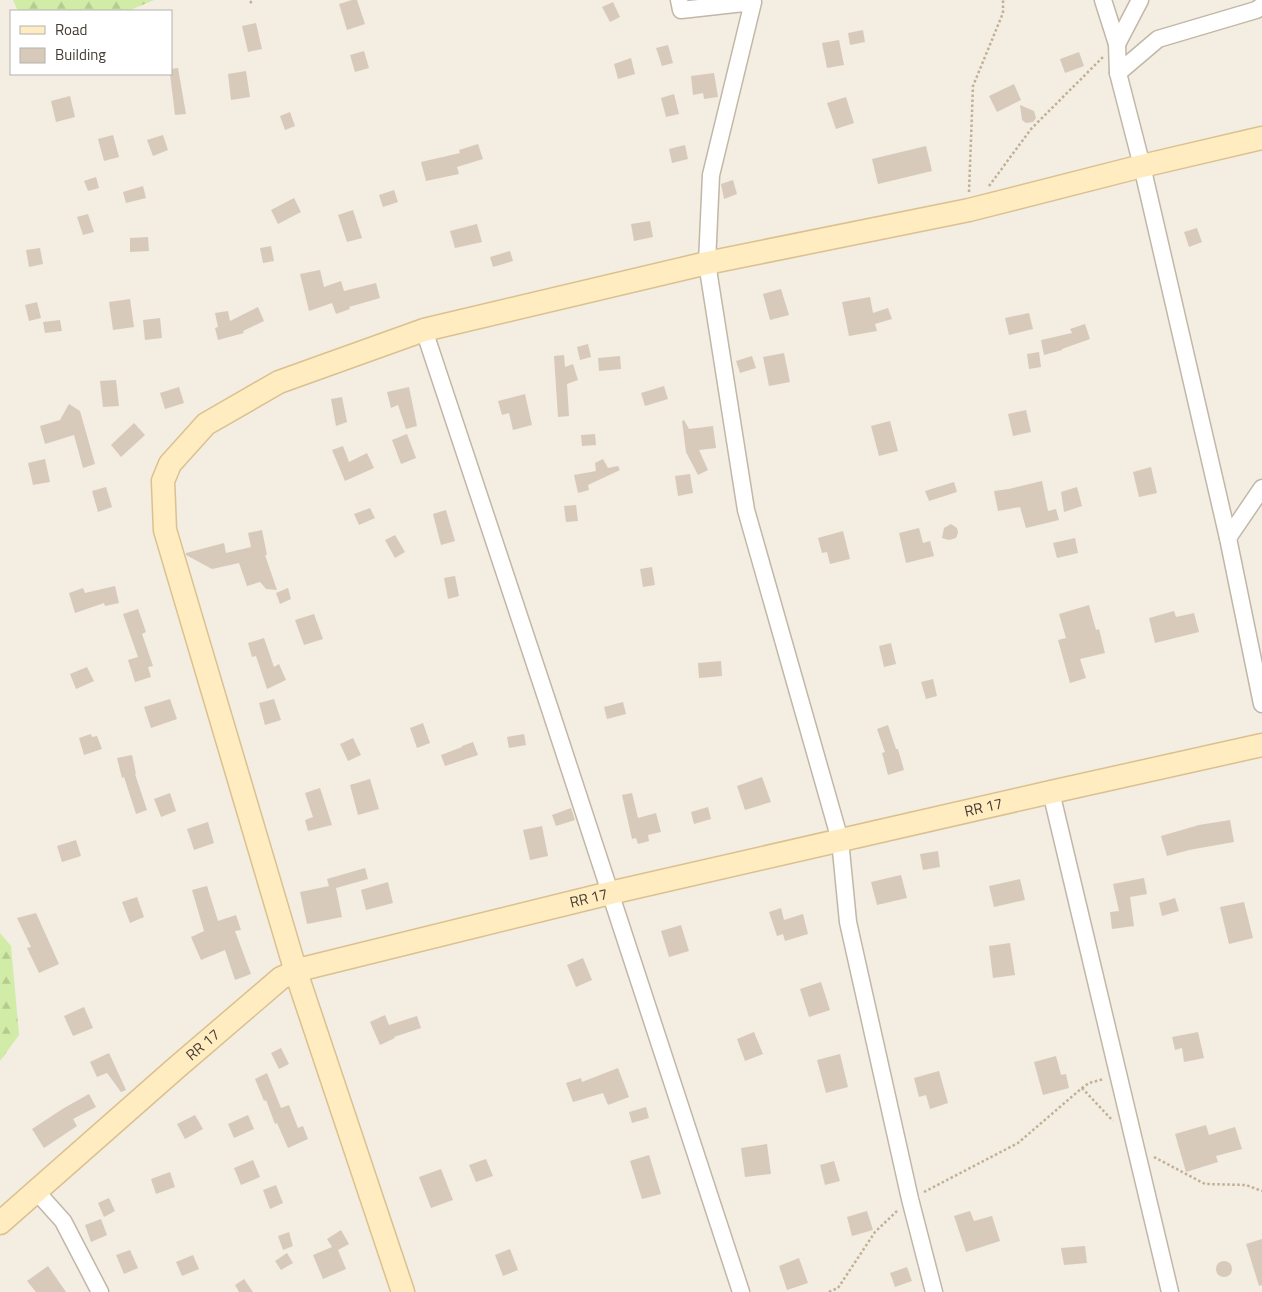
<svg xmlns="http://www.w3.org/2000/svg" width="1262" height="1292" font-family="'Titillium Web',sans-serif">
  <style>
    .forest { fill: url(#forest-firs) }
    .building { fill: #d8caba }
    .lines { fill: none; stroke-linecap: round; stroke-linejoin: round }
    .street-casing { stroke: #c2b7a7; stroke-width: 19 }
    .secondary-casing { stroke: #dac18f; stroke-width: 25 }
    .path { stroke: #c2af94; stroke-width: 2.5; stroke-dasharray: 2.5 2.5; stroke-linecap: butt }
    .street { stroke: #fff; stroke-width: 16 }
    .secondary { stroke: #ffecc0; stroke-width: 22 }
    .labels { text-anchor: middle; stroke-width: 5; stroke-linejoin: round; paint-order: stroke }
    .street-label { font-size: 15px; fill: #453c32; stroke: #fff }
  </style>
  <defs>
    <pattern id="forest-firs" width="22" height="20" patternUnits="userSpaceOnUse" patternTransform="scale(1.25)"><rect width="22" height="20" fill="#d1eca7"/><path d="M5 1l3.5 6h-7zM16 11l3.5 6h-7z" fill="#b5cb90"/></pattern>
  </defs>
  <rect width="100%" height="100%" fill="#f3ede2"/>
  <g class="forest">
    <polygon points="13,0 154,0 128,11 18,11"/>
    <polygon points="0,933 11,946 19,1035 0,1061"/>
  </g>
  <g class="building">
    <polygon points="352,0 357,0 365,24 347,30 339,4"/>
    <polygon points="613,2 620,17 610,22 602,7"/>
    <polygon points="256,23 262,49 248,52 242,26"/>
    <polygon points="863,30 865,42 850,45 848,33"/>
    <polygon points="839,40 844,65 827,68 822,43"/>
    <polygon points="668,45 673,63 662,66 656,48"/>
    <polygon points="364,51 369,68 355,72 350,55"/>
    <polygon points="1079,52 1084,66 1065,73 1060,59"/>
    <polygon points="631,58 635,74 618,79 614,64"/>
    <polygon points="178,68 186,114 175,115 170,74 171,69"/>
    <polygon points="246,71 250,97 231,100 228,74"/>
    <polygon points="714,73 718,97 704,99 703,93 693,95 691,76"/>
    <polygon points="1014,84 1021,100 997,112 989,96"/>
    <polygon points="674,94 679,114 666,117 661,98"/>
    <polygon points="70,96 75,117 56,122 51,101"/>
    <polygon points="846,97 854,123 836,129 827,103"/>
    <polygon points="1020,105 1034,111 1036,118 1033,122 1026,123 1022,120"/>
    <polygon points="290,112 295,126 285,130 280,116"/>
    <polygon points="113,135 119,157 104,161 98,139"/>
    <polygon points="163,135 168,150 153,156 147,140"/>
    <polygon points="478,144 483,159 457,167 459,174 426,181 421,162 460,153 459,150"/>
    <polygon points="685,145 688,159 672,163 669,149"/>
    <polygon points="926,146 932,171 878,184 872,159"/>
    <polygon points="96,177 99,188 88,191 84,181"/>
    <polygon points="733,180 737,194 724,199 721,184"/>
    <polygon points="143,186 146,198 126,203 123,192"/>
    <polygon points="394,190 398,202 383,207 379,195"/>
    <polygon points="294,198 301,212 278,224 271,210"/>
    <polygon points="353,210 362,238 347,242 338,215"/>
    <polygon points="88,214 94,232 83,235 77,217"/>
    <polygon points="650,221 653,237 634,241 631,224"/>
    <polygon points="477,224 482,242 455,248 450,231"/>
    <polygon points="1197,228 1202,242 1189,247 1184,232"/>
    <polygon points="148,237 149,251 130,252 130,238"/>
    <polygon points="271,246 274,261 263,263 260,248"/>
    <polygon points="40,248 43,264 29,267 26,250"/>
    <polygon points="510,251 513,261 493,267 490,257"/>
    <polygon points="320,270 324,287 341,281 344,291 376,283 380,298 349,307 350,309 336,314 332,303 309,311 300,274"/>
    <polygon points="781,289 789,315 770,320 763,294"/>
    <polygon points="870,297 873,313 888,308 892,319 875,324 877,331 849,336 842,302"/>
    <polygon points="130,299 134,327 113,330 109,302"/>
    <polygon points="37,302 41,318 29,321 25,305"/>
    <polygon points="258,307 264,321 243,331 244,333 218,340 215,328 218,327 215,313 228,311 230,321"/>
    <polygon points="1029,313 1033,329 1009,335 1005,318"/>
    <polygon points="160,318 162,338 145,340 143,320"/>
    <polygon points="60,320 62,331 45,333 43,322"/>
    <polygon points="1085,324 1090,339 1062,349 1062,350 1044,355 1041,340 1072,333 1070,329"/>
    <polygon points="588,344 591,357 580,360 577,347"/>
    <polygon points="1039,352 1041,367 1029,369 1027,354"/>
    <polygon points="784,353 790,382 769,386 763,357"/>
    <polygon points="564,355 565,367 573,364 578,380 567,384 569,416 558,417 554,356"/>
    <polygon points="620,356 621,369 599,371 598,358"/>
    <polygon points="752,356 756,368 740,373 736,361"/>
    <polygon points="116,380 119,406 103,407 100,381"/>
    <polygon points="664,386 668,399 645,406 641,393"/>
    <polygon points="179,387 184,403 165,409 160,393"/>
    <polygon points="409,387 417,426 406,429 398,405 391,408 387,392"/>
    <polygon points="525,394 532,425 513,430 509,413 502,415 498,401"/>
    <polygon points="342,397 347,422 336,426 331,399"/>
    <polygon points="69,404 80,411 95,464 83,468 74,435 45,444 40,426 60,420"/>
    <polygon points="1026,410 1031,432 1013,436 1008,414"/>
    <polygon points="684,420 689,429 713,426 716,448 699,450 708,470 698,475 686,452 682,421"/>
    <polygon points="890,421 898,451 879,456 871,426"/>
    <polygon points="134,423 145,435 121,457 111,445"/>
    <polygon points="407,434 416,458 401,464 392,440"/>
    <polygon points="595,434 596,445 582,446 581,435"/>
    <polygon points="343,446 349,462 367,453 374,468 345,481 332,450"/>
    <polygon points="45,459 50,482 33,485 28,463"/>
    <polygon points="603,459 608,468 618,466 620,470 588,485 589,490 578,493 574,475 596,471 595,463"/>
    <polygon points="1151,467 1157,493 1139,497 1133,472"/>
    <polygon points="690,474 693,493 678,496 675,476"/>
    <polygon points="1042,481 1048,511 1056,509 1059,520 1026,528 1020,507 998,511 994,491 1009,489"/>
    <polygon points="954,482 957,492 929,501 925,491"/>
    <polygon points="106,487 112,507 98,512 92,491"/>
    <polygon points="1077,487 1082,506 1064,512 1061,492"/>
    <polygon points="576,505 578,521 566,522 564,506"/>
    <polygon points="370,508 375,518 359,525 354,514"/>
    <polygon points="446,510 455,541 441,545 433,514"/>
    <polygon points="951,524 957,528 958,533 956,538 949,540 942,538 944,528"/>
    <polygon points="919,528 923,543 930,541 934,556 906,563 899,533"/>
    <polygon points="262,530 267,555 265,555 277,590 266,589 260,582 247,586 239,563 212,569 186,555 186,553 224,543 226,553 251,547 248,533"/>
    <polygon points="843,531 850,559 830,564 827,552 822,553 818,538"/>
    <polygon points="395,535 405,552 395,558 385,540"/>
    <polygon points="1075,538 1078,553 1057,558 1053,543"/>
    <polygon points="652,567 655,585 643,587 640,569"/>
    <polygon points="455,576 459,596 448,599 444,578"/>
    <polygon points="115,586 119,603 105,606 104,603 75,613 69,593 83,588 85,593"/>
    <polygon points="288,588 291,599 280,604 276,593"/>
    <polygon points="1089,605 1096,630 1099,629 1105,653 1080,659 1086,678 1070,683 1058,640 1066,638 1059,614"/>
    <polygon points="138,609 146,632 142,634 153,666 148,667 151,677 135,682 128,660 138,657 123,614"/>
    <polygon points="1174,611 1176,617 1194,613 1199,632 1155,643 1149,618"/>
    <polygon points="314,614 323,639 304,645 295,620"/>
    <polygon points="264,638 274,667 279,664 286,680 267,689 256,656 252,657 248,643"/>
    <polygon points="891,643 896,664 884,667 879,646"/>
    <polygon points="721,661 722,676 699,678 698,663"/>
    <polygon points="87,667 94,681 76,689 70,674"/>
    <polygon points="933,679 937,696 926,699 921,682"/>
    <polygon points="170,699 177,719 151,728 144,707"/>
    <polygon points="274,699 281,720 265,725 259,703"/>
    <polygon points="623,702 626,714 607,719 604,707"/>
    <polygon points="423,723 430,743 417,748 410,728"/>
    <polygon points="888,725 896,749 898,749 904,770 888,775 882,753 885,752 877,729"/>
    <polygon points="91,734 92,737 97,736 102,749 84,755 79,738"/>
    <polygon points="524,734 526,745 509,748 507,737"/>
    <polygon points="353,738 361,755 348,761 340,744"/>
    <polygon points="473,742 478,755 445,766 441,755 462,747 462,746"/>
    <polygon points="132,755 136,774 135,774 147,810 136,814 124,777 122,778 117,758"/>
    <polygon points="762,777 771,802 745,810 737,786"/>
    <polygon points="370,779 379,809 358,815 350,785"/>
    <polygon points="320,788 332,825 308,831 305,820 313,817 305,793"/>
    <polygon points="170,793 176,811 161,817 154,799"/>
    <polygon points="632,793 638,818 656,813 661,832 648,835 649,841 638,844 636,838 632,839 622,795"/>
    <polygon points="708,807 711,819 694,824 691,812"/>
    <polygon points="571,808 575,820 556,826 552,815"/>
    <polygon points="1230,820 1234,842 1189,850 1167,856 1161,836 1199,825"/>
    <polygon points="208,822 214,843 194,850 187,829"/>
    <polygon points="542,826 548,856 530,860 523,830"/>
    <polygon points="76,840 81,856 62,862 57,846"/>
    <polygon points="938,851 940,867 923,870 920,854"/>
    <polygon points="365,868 368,879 336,888 342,917 307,924 300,892 329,886 327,879"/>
    <polygon points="901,875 907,898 877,905 871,882"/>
    <polygon points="1144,878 1147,894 1130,897 1134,926 1112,929 1110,912 1119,911 1113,884"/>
    <polygon points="1020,879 1025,900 994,907 989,886"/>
    <polygon points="388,882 393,903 366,910 361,890"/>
    <polygon points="207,886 218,921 236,915 241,930 235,931 251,974 235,980 225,950 201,960 191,937 204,931 192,890"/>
    <polygon points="137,897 144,917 130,923 122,902"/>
    <polygon points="1175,898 1179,911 1162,916 1159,903"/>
    <polygon points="1244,902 1253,938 1229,944 1220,907"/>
    <polygon points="781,908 784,920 803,914 808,934 785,941 783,934 777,936 769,912"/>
    <polygon points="36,913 59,964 39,973 27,948 31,947 17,918"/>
    <polygon points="681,925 689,951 669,957 661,931"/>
    <polygon points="1010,943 1015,975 993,978 989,946"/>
    <polygon points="583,958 592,980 576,987 567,965"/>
    <polygon points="821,982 830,1010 809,1017 800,989"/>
    <polygon points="84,1007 93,1028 73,1036 64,1016"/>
    <polygon points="385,1015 389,1025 417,1016 421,1028 394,1037 395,1038 380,1045 370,1022"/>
    <polygon points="754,1032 763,1054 745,1061 737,1039"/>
    <polygon points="1198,1032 1204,1058 1184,1062 1182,1048 1175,1050 1172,1037"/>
    <polygon points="281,1048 289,1064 279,1069 271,1053"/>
    <polygon points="109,1053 126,1090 121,1092 107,1073 97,1077 90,1062"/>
    <polygon points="840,1054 848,1087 826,1093 817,1060"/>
    <polygon points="1056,1056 1061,1075 1066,1074 1069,1088 1043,1095 1034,1062"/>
    <polygon points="618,1068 629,1097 608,1105 603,1093 573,1102 566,1083 581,1078 582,1082"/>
    <polygon points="939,1071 948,1103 930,1109 926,1095 919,1097 914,1078"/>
    <polygon points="267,1073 281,1108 289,1105 298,1128 303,1126 308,1139 288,1148 277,1123 275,1124 266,1100 264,1101 255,1079"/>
    <polygon points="89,1094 96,1107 73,1119 77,1126 44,1148 32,1129 64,1108"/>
    <polygon points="646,1107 649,1118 632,1123 629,1112"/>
    <polygon points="195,1115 203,1129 185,1139 177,1124"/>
    <polygon points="248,1115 254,1129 234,1138 228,1124"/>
    <polygon points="1206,1125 1209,1135 1235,1127 1242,1149 1216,1156 1218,1162 1186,1172 1175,1134"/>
    <polygon points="767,1144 771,1174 745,1177 741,1148"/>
    <polygon points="649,1155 661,1194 642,1199 630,1161"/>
    <polygon points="486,1159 493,1176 476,1182 469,1165"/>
    <polygon points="253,1160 260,1177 241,1185 234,1168"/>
    <polygon points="834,1161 840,1181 825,1185 820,1165"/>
    <polygon points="441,1169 453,1200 431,1208 419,1177"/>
    <polygon points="170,1172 175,1187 156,1194 151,1179"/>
    <polygon points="276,1185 283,1203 270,1209 263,1190"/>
    <polygon points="109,1198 115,1211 104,1217 98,1203"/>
    <polygon points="867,1211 873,1230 852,1236 847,1217"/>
    <polygon points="970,1211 974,1221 992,1216 1000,1241 966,1252 954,1216"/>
    <polygon points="101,1219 107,1235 91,1242 85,1225"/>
    <polygon points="341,1230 349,1244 338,1250 346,1269 323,1279 313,1255 332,1247 327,1239"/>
    <polygon points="289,1232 293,1246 283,1250 278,1236"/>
    <polygon points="1262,1239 1262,1285 1259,1286 1246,1244"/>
    <polygon points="1085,1246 1087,1263 1064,1265 1061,1248"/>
    <polygon points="510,1249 518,1270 503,1276 495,1255"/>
    <polygon points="130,1250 138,1268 124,1274 116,1255"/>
    <polygon points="287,1253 293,1263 281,1270 275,1261"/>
    <polygon points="193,1255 199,1269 182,1276 176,1262"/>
    <polygon points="799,1258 808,1283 787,1290 779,1266"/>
    <circle cx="1224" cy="1269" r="8"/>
    <polygon points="48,1266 66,1292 36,1292 27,1281"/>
    <polygon points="907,1267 912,1281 895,1287 890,1273"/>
    <polygon points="244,1279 253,1292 239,1292 235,1285"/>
  </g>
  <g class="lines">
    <g class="street-casing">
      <g id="street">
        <polyline points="679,0 681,10 753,2 711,175 707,263 746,510 840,840 848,922 910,1199 934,1292"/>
        <polyline points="1103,0 1117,44 1118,73 1142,166 1228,538 1262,704"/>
        <polyline points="1117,44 1140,0"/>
        <polyline points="1118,73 1158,39 1256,10 1262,6"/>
        <path d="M 424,330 C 532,650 635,971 741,1292"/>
        <polyline points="1228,538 1262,488"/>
        <polyline points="1051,792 1170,1292"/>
        <polyline points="36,1191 63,1221 100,1292"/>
      </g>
    </g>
    <g class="secondary-casing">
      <g id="secondary">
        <path id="s1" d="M 0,1223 L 176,1068 L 281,978 L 302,969 L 610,893 L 1051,792 L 1262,745"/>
        <polyline points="403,1292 296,972 165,530 163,481 170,464 206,424 279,382 424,330 707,263 969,210 1142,166 1262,138"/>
      </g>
    </g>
    <g class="path">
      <polyline points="250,3 253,0"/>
      <polyline points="989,186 1031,129 1103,57"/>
      <polyline points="969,192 973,86 1003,13 1003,0"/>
      <polyline points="1082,1088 1113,1121"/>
      <polyline points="1154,1157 1205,1184 1246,1185 1262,1191"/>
      <polyline points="924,1192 1018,1143 1082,1088 1089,1083 1104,1079"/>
      <polyline points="829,1292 838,1288 875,1232 897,1211"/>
    </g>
    <use href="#street" class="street"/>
    <use href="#secondary" class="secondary"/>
  </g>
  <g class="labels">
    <g class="street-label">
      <text dy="5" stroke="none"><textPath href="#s1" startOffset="1096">RR 17</textPath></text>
      <text dy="5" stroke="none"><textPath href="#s1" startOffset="691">RR 17</textPath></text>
      <text dy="5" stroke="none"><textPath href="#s1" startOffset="270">RR 17</textPath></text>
    </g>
  </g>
  <rect x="10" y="10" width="162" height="65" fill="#ffffff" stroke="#b5b1ad"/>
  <rect x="20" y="26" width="25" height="8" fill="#ffecc0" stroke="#b5b1ad"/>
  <text x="55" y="35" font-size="15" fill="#453c32">Road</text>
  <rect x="20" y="48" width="25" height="15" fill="#d8caba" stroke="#b5b1ad"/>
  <text x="55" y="60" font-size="15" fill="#453c32">Building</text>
</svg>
